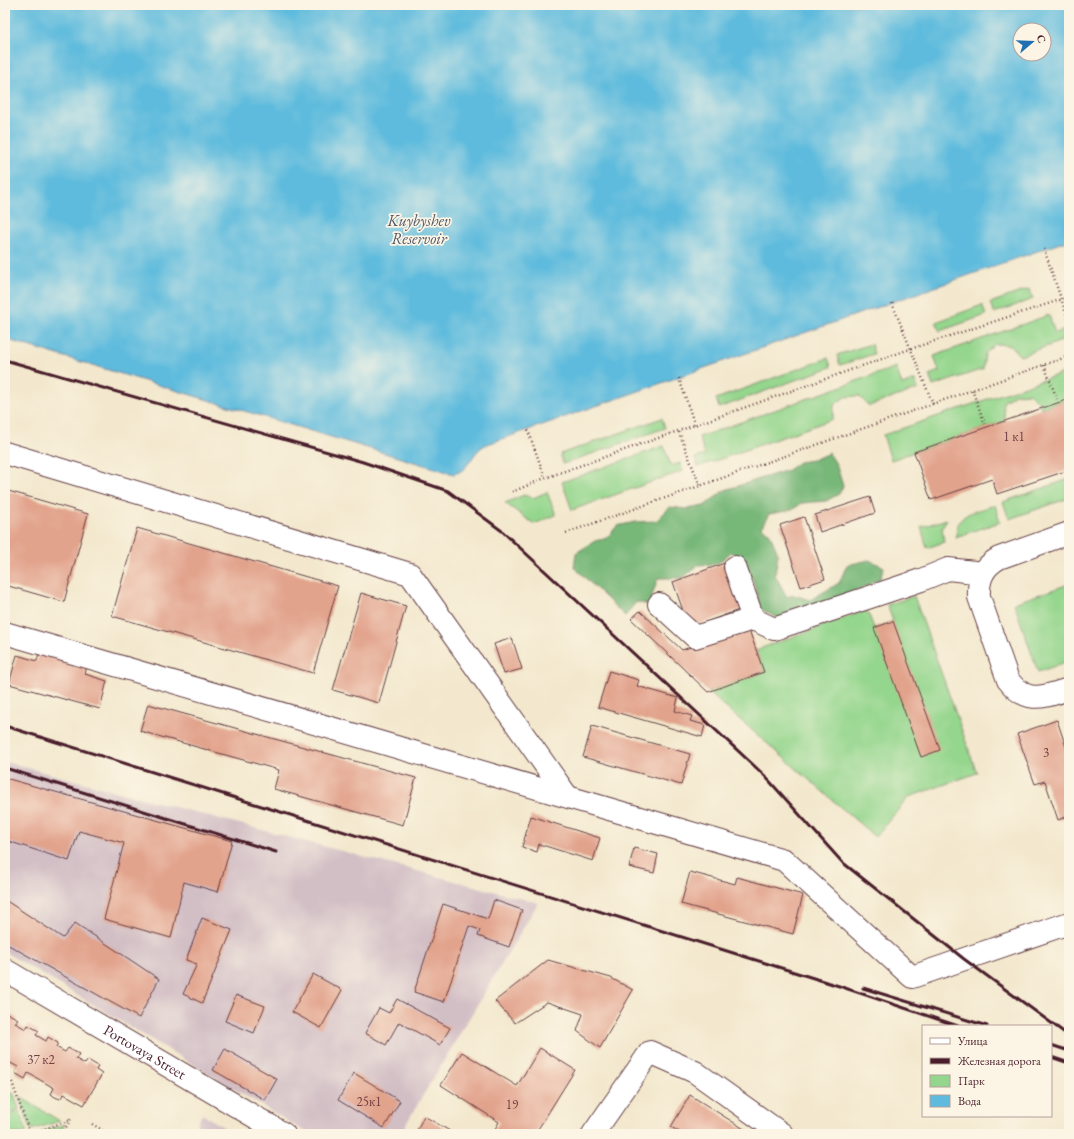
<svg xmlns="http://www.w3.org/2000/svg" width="1074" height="1139" font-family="'EB Garamond',serif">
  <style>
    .industrial { fill: #d2bec5 }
    .green { fill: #94d68d; stroke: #6f7a5c }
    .forest { fill: #77b778; stroke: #606b52 }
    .water { fill: #5fbbdd; stroke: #546d84; fill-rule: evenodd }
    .building { fill: #e2a38c }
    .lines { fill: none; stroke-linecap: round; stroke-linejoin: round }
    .minor-casing { stroke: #633d43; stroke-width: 24 }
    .path { stroke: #633d43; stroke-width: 2.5; stroke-dasharray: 1 3; stroke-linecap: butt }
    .minor { stroke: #fff; stroke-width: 22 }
    .rail { stroke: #4a1f2b; stroke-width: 3 }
    .labels { text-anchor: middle; stroke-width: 3.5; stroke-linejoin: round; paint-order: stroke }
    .number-label { font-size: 13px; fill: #704043 }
    .street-label { font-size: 15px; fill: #4a1f2b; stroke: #fcf5e5 }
    .water-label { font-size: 16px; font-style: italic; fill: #515669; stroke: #fcf5e5 }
  </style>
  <rect width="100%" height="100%" fill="#fcf5e5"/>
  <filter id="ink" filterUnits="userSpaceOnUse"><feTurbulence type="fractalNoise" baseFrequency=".025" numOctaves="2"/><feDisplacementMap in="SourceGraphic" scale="8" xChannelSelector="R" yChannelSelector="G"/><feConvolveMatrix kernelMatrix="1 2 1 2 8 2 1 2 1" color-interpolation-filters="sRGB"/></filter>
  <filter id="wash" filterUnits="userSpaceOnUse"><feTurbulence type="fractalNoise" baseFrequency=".012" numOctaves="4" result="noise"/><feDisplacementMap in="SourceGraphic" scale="16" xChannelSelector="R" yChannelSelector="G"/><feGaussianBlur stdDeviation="0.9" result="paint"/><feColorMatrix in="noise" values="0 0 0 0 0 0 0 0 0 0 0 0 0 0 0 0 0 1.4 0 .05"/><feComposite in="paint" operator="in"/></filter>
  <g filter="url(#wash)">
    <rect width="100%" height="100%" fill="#f3e8cd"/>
    <g class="industrial">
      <polygon points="5,762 538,903 400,1134 309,1134 5,952"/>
      <polygon points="202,1114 235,1134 193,1134"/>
    </g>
    <g class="green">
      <polygon points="1029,289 1033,299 994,313 990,303"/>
      <polygon points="982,305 986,315 940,331 936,322"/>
      <polygon points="1049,315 1055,333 1064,330 1067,339 1020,356 1010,345 995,344 985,354 983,369 933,386 929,375 939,371 934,356"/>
      <polygon points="871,344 874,354 840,365 837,355"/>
      <polygon points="828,358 831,367 719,408 716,399"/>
      <polygon points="896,367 902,385 915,380 918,389 869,406 859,396 845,397 834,405 833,419 698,467 695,458 705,455 699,437"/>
      <polygon points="1069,371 1069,399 1041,408 1040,404 1029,393 1015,394 1003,402 1005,421 891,460 883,435"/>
      <polygon points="662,418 665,428 563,464 560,454"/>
      <polygon points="664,446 671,466 680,463 683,471 572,510 562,482"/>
      <polygon points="1069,479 1069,498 1009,519 1003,502"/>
      <polygon points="547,492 556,515 534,524 505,503 524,495 533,498"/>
      <path d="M 995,505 L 1000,522 L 956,537 C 956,512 974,512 995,505 Z"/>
      <polygon points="947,519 942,527 944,542 927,548 921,527"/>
      <polygon points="1069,584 1069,661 1038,672 1014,603"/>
      <polygon points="914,596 977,773 909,797 875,837 708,692 764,672 756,650 867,610 874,628 893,621 887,605"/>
      <polygon points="5,1089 14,1094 19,1109 5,1114"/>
      <polygon points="20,1097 60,1121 31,1130"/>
      <polygon points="20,1111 27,1132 21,1134 5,1134 5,1116"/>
      <polygon points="65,1124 59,1134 37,1134"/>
    </g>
    <path class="forest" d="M 829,453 L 836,464 L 843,486 L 839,494 L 826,501 L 802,503 L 792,510 L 769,514 L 761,528 L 769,532 L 778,554 L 775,575 L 787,597 L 794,595 L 810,600 L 839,583 L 847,565 L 869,560 L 884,567 L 880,579 L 853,593 L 779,619 L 759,608 C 759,587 747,565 731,552 L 717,564 L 698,565 L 683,578 L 658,578 L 649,605 L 636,602 L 625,616 L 574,567 L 576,553 L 595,541 L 607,538 L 617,526 L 635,522 L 656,521 L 670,507 L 687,509 L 704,506 L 725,490 L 788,470 L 799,462 L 813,460 Z"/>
    <path class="water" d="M 5,5 L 1069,5 L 1069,240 L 485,445 C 472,452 469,471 454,474 L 5,339 ZM 1020,30 L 1044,30 L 1044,54 L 1020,54 Z"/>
    <g id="blocks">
      <g class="building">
        <polygon points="1069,399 1069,470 997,494 992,479 931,500 914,452"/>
        <polygon points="5,490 88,514 64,602 5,585"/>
        <polygon points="870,497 875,513 820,532 815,515"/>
        <polygon points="804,517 825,579 801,587 780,525"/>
        <polygon points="137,528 338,586 313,673 112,616"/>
        <polygon points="730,561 747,607 689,628 673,582"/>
        <polygon points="361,593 406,606 379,703 333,690"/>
        <polygon points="640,611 682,650 748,627 764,672 708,692 631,619"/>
        <polygon points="893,621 940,750 921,757 874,628"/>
        <polygon points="512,638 522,669 504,674 494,644"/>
        <polygon points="39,653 87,666 85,674 107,681 100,709 9,684 17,655 37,661"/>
        <polygon points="609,671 639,680 637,686 678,698 675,711 692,716 690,721 705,725 702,737 598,707"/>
        <polygon points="148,704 416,778 403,825 274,789 279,770 140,731"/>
        <polygon points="1057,720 1069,756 1069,773 1066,774 1069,781 1069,816 1058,820 1045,781 1035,784 1017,734"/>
        <polygon points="592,726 690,754 681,785 583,757"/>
        <polygon points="5,778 232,841 218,892 184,882 171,938 104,919 124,843 79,831 69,861 8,841 5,848"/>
        <polygon points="531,816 600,838 593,861 539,844 537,852 522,847"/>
        <polygon points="634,848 658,854 654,873 629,867"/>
        <polygon points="690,872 735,884 737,877 803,895 793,934 681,904"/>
        <polygon points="5,900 63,938 75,923 159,979 139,1018 5,943"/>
        <polygon points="494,900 522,910 509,947 478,936 480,930 469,926 444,1002 414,992 443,904 488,919"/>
        <polygon points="202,918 232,930 202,1003 183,994 197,964 186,960"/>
        <polygon points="548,960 611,978 633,990 600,1048 577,1031 583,1014 547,1002 515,1023 495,1001"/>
        <polygon points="313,974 342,990 321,1028 292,1012"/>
        <polygon points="236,995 265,1006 254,1033 225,1021"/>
        <polygon points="397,999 450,1028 440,1045 399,1022 386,1045 365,1033 379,1008 389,1013"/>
        <polygon points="7,1013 18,1019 15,1023 26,1029 28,1025 39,1031 36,1035 46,1041 48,1037 58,1043 56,1047 65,1052 68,1048 79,1054 76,1059 85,1064 88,1060 98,1066 96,1070 102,1074 84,1105 64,1094 60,1099 55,1097 51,1094 54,1088 28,1073 25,1079 15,1073 18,1067 5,1060 5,1015"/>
        <polygon points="540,1048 575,1070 535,1134 492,1134 499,1122 441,1085 462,1052 517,1086"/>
        <polygon points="225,1049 277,1079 265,1100 213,1070"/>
        <polygon points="354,1073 400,1101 384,1128 338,1100"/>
        <polygon points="690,1095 752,1134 683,1134 671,1127"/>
        <polygon points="424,1116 455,1134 415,1134"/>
      </g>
    </g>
  </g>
  <g filter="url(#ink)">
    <use href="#blocks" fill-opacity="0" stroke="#633d43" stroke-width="1"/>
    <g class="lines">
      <g class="minor-casing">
        <g id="minor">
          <polyline points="5,453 410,574 567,796"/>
          <path d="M 1069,533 L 999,558 C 983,567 978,579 979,597 L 1008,680 C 1027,705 1043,697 1069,689"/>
          <polyline points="735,567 753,619"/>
          <polyline points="659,604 695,637 753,619 774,629 921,580 948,569 983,573"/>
          <polyline points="5,633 784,860 912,977 1069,923"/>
          <path id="s1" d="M 5,970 L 284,1134"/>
          <polyline points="593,1134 650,1052 695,1072 782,1134"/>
        </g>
      </g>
      <g class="path">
        <polyline points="1044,249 1069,322"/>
        <polyline points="892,303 933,404"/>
        <polyline points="1044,365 1057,399"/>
        <polyline points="679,378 695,426"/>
        <polyline points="972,390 985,424"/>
        <polyline points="528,430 545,478"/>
        <polyline points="679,432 700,486"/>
        <polyline points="512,492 545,478 910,349 1069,297"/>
        <polyline points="566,533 1069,356"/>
        <polyline points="12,1082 30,1134"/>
        <polyline points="92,1124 109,1134"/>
        <polyline points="30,1134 70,1120"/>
        <polyline points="62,1134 72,1117"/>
      </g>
      <use href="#minor" class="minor"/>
      <g class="rail">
        <polyline points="5,360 363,462 448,491 502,531 764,775 842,862 964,959 1069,1036"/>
        <polyline points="5,726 839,986 958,1026"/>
        <polyline points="5,768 276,852"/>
        <polyline points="863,988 987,1026"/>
        <polyline points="1051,1045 1069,1051"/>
        <polyline points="1051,1057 1069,1063"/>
      </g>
    </g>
  </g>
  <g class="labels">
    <g class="number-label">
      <text x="1014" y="441">1 к1</text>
      <text x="1046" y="757">3</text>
      <text x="41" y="1064">37 к2</text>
      <text x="369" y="1106">25к1</text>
      <text x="512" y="1109">19</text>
    </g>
    <g class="street-label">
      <text dy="5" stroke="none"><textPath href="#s1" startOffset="162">Portovaya Street</textPath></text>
    </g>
    <g class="water-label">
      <text x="419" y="226">Kuybyshev<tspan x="419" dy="18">Reservoir</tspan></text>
    </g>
  </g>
  <rect width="1074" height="1139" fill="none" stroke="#fcf5e5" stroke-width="20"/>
  <rect x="922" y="1025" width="130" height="92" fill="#fcf5e5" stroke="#b59f9b"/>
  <rect x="930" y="1038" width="20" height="6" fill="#ffffff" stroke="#b59f9b"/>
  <text x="958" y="1045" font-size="12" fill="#4a1f2b">Улица</text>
  <rect x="930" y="1058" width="20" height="6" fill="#4a1f2b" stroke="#b59f9b"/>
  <text x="958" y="1065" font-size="12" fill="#4a1f2b">Железная дорога</text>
  <rect x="930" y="1075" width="20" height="12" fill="#94d68d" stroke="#b59f9b"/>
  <text x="958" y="1085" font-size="12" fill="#4a1f2b">Парк</text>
  <rect x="930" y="1095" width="20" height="12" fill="#5fbbdd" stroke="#b59f9b"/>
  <text x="958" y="1105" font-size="12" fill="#4a1f2b">Вода</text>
  <g transform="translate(1032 42) rotate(71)"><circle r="19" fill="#fcf5e5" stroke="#b59f9b"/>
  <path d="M0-3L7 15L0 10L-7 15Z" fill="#1f6fb2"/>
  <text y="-6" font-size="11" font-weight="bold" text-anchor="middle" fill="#4a1f2b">С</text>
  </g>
</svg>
